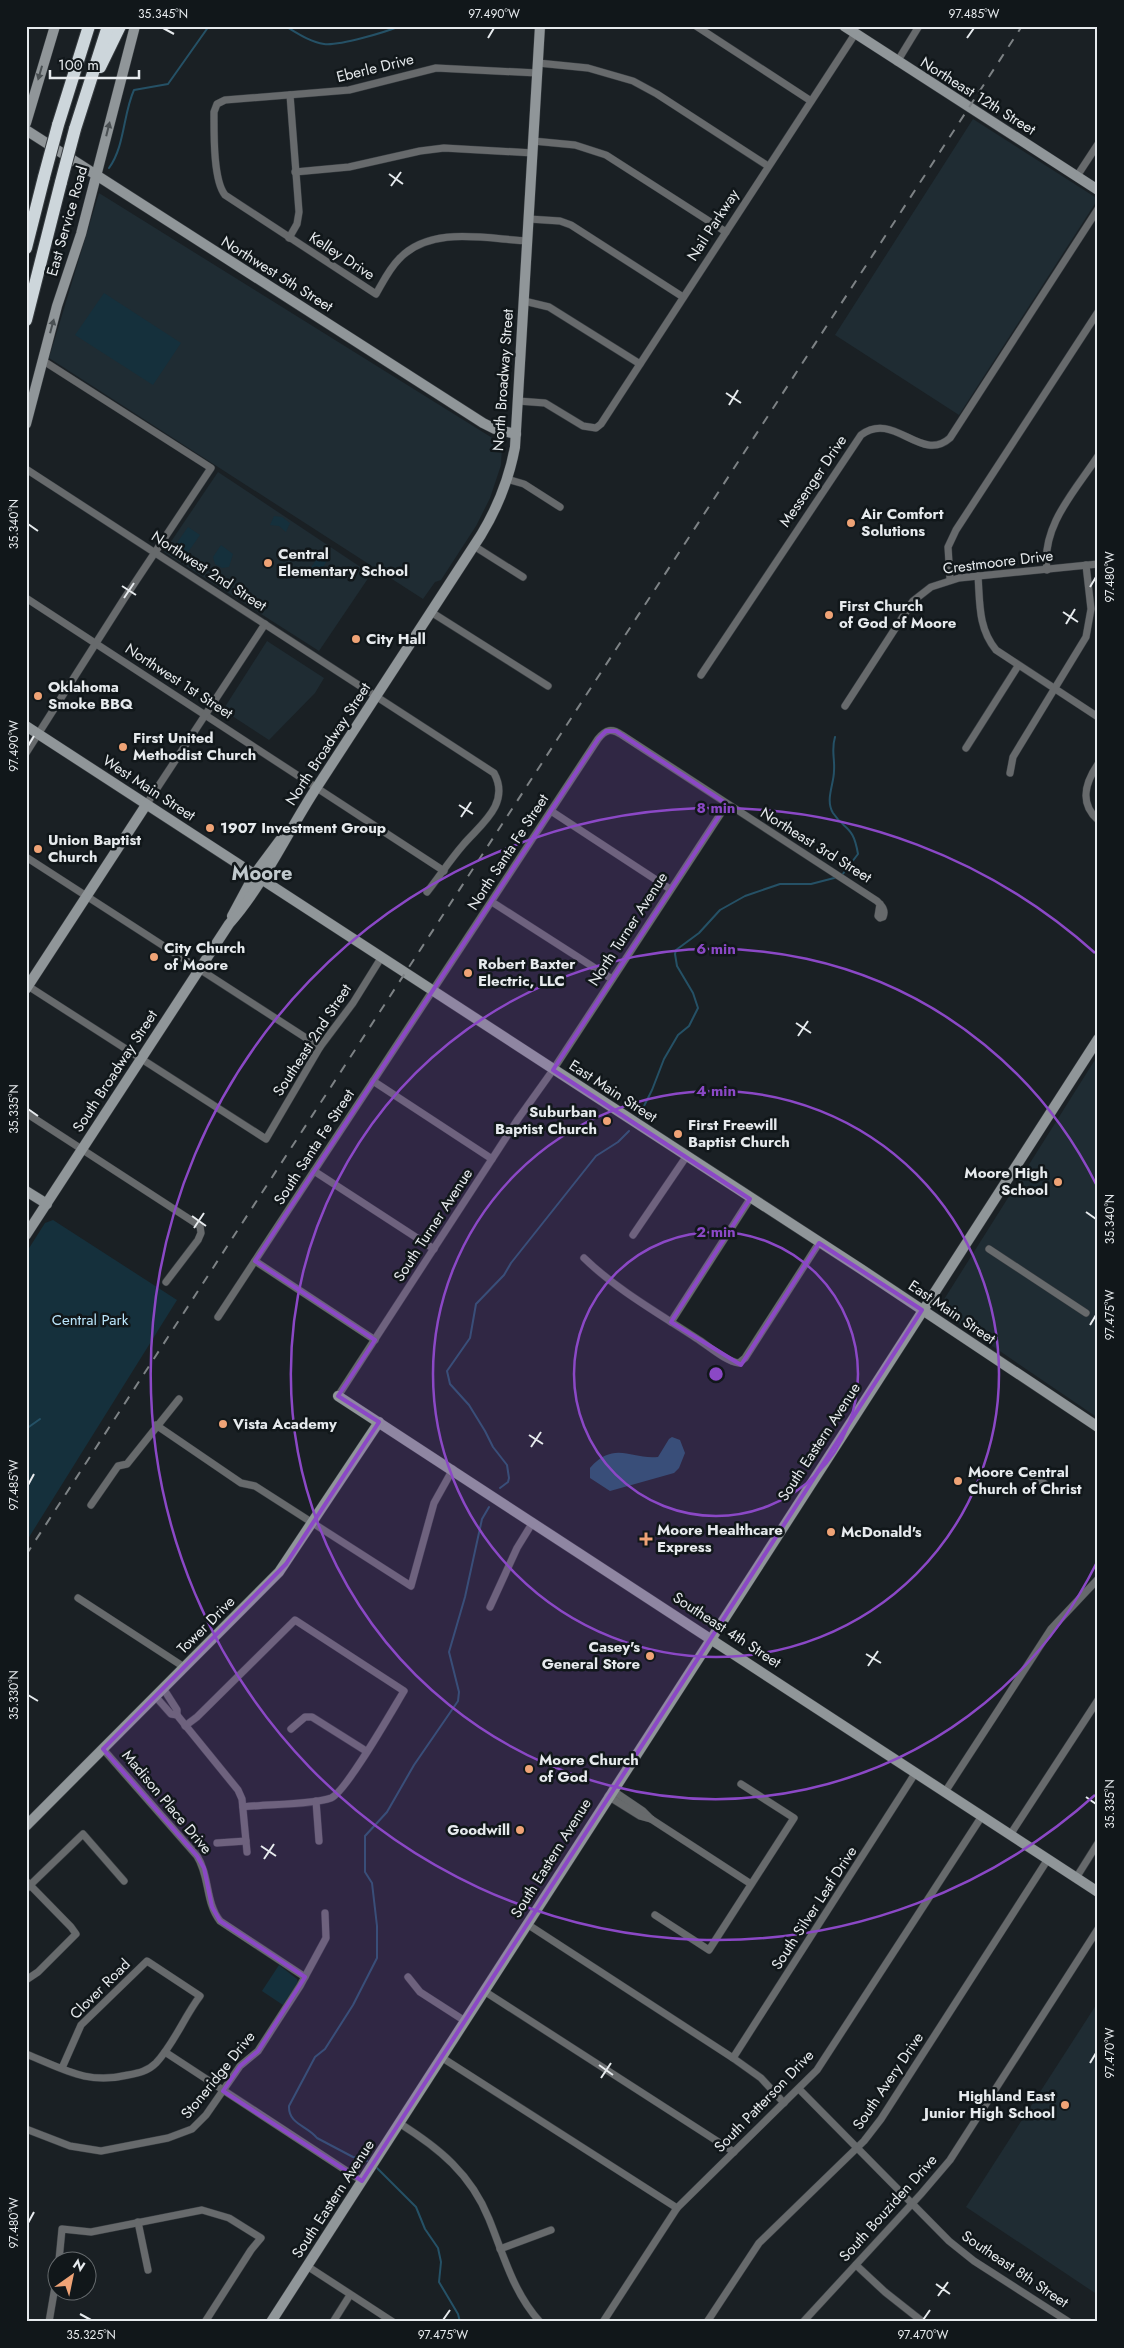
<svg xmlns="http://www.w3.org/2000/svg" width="1124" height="2348" font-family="Jost,sans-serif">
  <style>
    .built { fill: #1f2c33 }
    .green { fill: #15303c }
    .water { fill: #255166 }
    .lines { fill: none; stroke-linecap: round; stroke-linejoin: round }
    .stream { stroke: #255166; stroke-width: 2 }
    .street-casing { stroke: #373c40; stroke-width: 8 }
    .secondary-casing { stroke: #373c40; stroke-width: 11 }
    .highway-casing { stroke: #373c40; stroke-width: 14 }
    .street { stroke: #676a6c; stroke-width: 7 }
    .secondary { stroke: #909699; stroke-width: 10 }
    .highway { stroke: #cdd6db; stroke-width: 12 }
    .rail { stroke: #7d8285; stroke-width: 2; stroke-dasharray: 9 9; stroke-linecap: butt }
    .highway-bridge-casing { stroke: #373c40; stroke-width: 14; stroke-linecap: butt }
    .highway-bridge { stroke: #cdd6db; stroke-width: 12 }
    .oneway { fill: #4a5053 }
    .marked { fill: #8b48c6; fill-opacity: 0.2; stroke: #8b48c6; stroke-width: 4; stroke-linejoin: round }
    .ticks { fill: none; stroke: #e6eaed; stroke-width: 2 }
    .ring { fill: none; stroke: #8b48c6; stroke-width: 2.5 }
    .poi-dot { fill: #efa376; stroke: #11171a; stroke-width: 2 }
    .labels { text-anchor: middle; stroke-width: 5; stroke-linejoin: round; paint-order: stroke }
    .street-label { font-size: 15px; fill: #e6eaed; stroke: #11171a }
    .poi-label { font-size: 15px; font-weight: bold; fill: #e6eaed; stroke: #11171a; text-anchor: start }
    .park-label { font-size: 15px; fill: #bae5fb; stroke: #11171a }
    .district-label { font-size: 20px; font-weight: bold; fill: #c0c9cd; stroke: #11171a }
    .centre { fill: #8b48c6; stroke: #11171a; stroke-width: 2.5 }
    .ring-label { font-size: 15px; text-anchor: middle; font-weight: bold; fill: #8b48c6; stroke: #11171a; stroke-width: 5; stroke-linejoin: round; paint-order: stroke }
    .neatline { fill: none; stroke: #e6eaed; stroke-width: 2 }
    .ticks-label { font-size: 12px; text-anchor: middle; fill: #e6eaed }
  </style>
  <rect width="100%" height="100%" fill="#1a2024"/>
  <g class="built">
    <polygon points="973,119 1098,199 959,415 835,335"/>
    <polygon points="99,193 502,444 501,465 490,498 476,526 441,580 435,582 423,599 49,358"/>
    <polygon points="218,472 371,574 319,651 164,552"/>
    <polygon points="267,641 324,678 315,693 269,740 223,710"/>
    <polygon points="1098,1055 1098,1418 938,1309"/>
    <polygon points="1098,2002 1098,2295 966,2207"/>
  </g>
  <g class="green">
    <polygon points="104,293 181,343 153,385 75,335"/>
    <polygon points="274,516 282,517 290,523 286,532 279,526 270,525"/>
    <polygon points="188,527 200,535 186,555 174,547"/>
    <polygon points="221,545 233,554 229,567 222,568 215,564 213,557"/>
    <polygon points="320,554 328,559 317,577 308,572"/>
    <polygon points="53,1220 177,1300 26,1542 26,1253 45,1223"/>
    <polygon points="279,1965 297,1979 298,1983 283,2005 262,1991"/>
  </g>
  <path class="water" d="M 672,1437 L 680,1440 L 685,1453 L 679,1468 L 674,1473 L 610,1491 L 590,1478 L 590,1468 C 615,1440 631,1460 658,1457 L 669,1439 Z"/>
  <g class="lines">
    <g class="stream">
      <path d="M 285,26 C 297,33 310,42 324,44 C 339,46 386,32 400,26"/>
      <path d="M 109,168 C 125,146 123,114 134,90 L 168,84 L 209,26"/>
      <path d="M 835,737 C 831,750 835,758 834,771 C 834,784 825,800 833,813 C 846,832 853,825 858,854 L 842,875"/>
      <polyline points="639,1116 652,1090 664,1059 678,1035 689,1026 698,1008 693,993 677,966 675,954 676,950 699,933 720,910 745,896 780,884 811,884 838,877"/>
      <polyline points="26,1429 40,1419"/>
      <polyline points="500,1488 508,1482 509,1478 507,1465 493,1447 485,1431 469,1405 450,1384 447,1371 470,1338 476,1304 504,1275 511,1263 596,1156 618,1142 629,1131"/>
      <path d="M 369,2162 L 364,2159 L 353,2157 L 317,2138 C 308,2126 288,2124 289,2106 L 315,2057 L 325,2049 L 353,2005 L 377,1958 L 377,1926 L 372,1883 L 365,1872 L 365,1836 L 387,1812 L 414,1765 L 458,1701 L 459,1692 L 449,1652 L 465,1597 L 482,1519 L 489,1507"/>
      <polyline points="375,2166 416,2207 425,2229 438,2248 441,2262 439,2282 458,2314 460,2322"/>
    </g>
    <g class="street-casing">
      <g id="street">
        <polyline points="696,26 811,101"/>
        <polyline points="897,62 919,26"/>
        <polyline points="538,63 588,68 633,81 657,94 768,166"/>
        <polyline points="533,141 575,145 606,155 726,232"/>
        <polyline points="295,172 349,167 420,151 444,148 533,153"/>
        <polyline points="1077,176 1098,144"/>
        <polyline points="529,219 560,221 571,225 683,297"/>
        <polyline points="289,238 297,224 299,212 290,95"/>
        <path d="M 528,241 C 486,239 431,225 399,259 C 389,269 383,282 376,294 L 225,195 C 213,180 214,132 214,112 L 217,104 L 225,100 L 349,90 L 436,68 L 537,73"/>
        <polyline points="524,301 549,307 640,364"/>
        <polyline points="518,401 545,403 583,426 596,428 601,424 855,34"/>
        <path d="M 26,469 L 494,773 C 511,804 480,825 463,845 C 450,860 439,877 427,892"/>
        <polyline points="507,479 524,484 560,507"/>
        <polyline points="474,546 523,577"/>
        <path d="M 1047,570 C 1041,526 1075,491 1098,456"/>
        <path d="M 978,576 C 980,603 978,628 996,650 L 1098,717"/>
        <polyline points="950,579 948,547 956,530 1098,312"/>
        <polyline points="26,598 444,871"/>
        <polyline points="431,612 548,686"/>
        <path d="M 701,675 L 861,435 C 894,410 921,464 950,438 L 1098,209"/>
        <polyline points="845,706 913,601 931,587 959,578 1098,564"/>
        <polyline points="966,748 1018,666"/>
        <polyline points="26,753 124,599 211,468 42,360"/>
        <path d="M 1098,764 C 1085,783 1079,803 1098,820"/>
        <polyline points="1010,773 1013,757 1086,637 1091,609 1086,565"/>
        <polyline points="146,805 265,624"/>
        <polyline points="551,811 670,889"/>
        <polyline points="26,857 320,1047"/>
        <polyline points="492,902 612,979"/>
        <polyline points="28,986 266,1139 320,1047 353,1003 381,958"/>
        <polyline points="373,1081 492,1159"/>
        <polyline points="26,1113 200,1226 201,1233 198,1240 166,1282"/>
        <polyline points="314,1171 434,1249"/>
        <polyline points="633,1235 686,1157"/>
        <polyline points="989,1249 1086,1313"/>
        <path d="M 584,1258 C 617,1290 658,1313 696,1338 C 709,1346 725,1361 739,1363 L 745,1358 L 819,1243"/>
        <polyline points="255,1261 375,1340"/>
        <path d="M 218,1317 L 598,739 C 606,729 612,728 622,735 L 877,901 C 882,906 886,910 883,917 L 880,918 L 878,916 L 880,904"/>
        <polyline points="671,1322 750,1199"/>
        <polyline points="338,1396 518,1119 553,1070 727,804"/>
        <polyline points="156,1425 241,1483 255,1486 411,1586 434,1503 453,1469"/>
        <polyline points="1031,1476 1044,1483"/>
        <polyline points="91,1505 118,1466 127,1464 179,1399"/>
        <polyline points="78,1598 184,1667"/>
        <polyline points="490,1607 517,1548 533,1522"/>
        <polyline points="163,1688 177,1710 177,1715"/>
        <polyline points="155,1696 171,1714 177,1715 238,1790 242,1799 247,1852"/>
        <path d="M 185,1726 L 197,1717 L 295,1620 L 404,1691 C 393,1709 346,1792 331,1798 C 312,1805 265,1804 243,1807"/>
        <polyline points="291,1729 305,1717 312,1717 366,1751"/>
        <path d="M 103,1749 L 197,1856 C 210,1876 205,1902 220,1921 L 305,1977"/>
        <polyline points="612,1790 643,1811 651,1819 751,1884"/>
        <polyline points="945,1792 1051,1629 1098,1579"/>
        <polyline points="608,1796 640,1816 651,1819"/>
        <polyline points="316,1801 319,1841"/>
        <polyline points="1010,1835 1098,1700"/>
        <polyline points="217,1843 246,1841"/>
        <polyline points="1076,1878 1098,1843"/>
        <polyline points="26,1889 83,1834 124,1881"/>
        <polyline points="655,1915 709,1950 794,1818 741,1784"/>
        <polyline points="527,1924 733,2058 761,2078 784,2103"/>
        <polyline points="408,1977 420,1992 465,2021"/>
        <polyline points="26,1980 38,1972 76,1934 71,1927 27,1882"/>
        <polyline points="484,1991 734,2152"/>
        <polyline points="165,2052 362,2181"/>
        <path d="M 26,2054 C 64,2069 87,2085 128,2075 C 139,2073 148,2071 156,2063 C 174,2044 184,2017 200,1996 L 147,1961 L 81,2025 L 62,2068"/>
        <polyline points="441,2057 677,2208"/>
        <polyline points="733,2058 916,1772"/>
        <polyline points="799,2089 949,2241 974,2261 1069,2322"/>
        <path d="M 399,2123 C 439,2148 471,2174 489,2219 C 504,2256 513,2292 540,2322"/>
        <polyline points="26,2129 70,2146 101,2151 168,2138 192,2129 206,2115 240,2066 258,2051 300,1986 326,1938 325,1913"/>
        <polyline points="138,2222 148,2270"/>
        <polyline points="500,2249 551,2230"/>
        <polyline points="59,2260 62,2229 91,2232 202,2210 229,2218 261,2238 251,2250 205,2322"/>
        <polyline points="856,2265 885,2292 923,2322"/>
        <polyline points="307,2266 393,2322"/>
        <polyline points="49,2322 58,2269"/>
        <polyline points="333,2322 350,2295"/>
        <polyline points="603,2322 677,2208 817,2070 982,1816"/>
        <polyline points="707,2322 759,2243 864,2141 881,2119 1048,1859"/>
        <polyline points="803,2322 921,2194 950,2160 1098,1929"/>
      </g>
    </g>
    <g class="secondary-casing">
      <g id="secondary">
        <polyline points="844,26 1098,190"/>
        <polyline points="26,123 55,26"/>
        <polyline points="26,130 483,423 495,429 516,434"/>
        <polyline points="26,424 57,306 81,234 135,26"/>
        <polyline points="26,726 861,1269 1098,1427"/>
        <polyline points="232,916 254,875 280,840"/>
        <polyline points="26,989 146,805"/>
        <polyline points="26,1191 47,1204"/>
        <path d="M 26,1235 L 229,924 C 264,884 286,835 315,790 C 370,705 426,620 481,535 C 498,507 509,479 515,447 L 540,26"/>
        <polyline points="338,1396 1098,1892"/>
        <polyline points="26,1826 279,1572 379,1422"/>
        <polyline points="271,2322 1098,1039"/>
      </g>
    </g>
    <g class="highway-casing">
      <g id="highway">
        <polyline points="100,67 120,26"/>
        <polyline points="58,125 89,26"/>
        <polyline points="75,129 108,26"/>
        <polyline points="26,248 44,177"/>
        <polyline points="26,320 61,182"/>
      </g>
    </g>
    <use href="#street" class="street"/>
    <use href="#secondary" class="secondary"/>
    <use href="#highway" class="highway"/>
    <polyline class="rail" points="26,1555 1022,26"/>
    <g class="highway-bridge-casing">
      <g id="highway-bridge">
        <polyline points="44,177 58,125"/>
        <polyline points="61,182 75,129"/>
      </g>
    </g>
    <use href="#highway-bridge" class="highway-bridge"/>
  </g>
  <defs><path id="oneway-solid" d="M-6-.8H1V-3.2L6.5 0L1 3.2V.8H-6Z" transform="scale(1.25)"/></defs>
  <g class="oneway">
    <use href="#oneway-solid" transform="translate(40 73) rotate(106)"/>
    <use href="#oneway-solid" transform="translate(108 129) rotate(-76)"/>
    <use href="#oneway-solid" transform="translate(52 326) rotate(-75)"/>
  </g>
  <path class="marked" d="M 606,731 L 616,731 L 727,804 L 553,1070 L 750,1199 L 671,1322 L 741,1365 L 819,1243 L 922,1310 L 362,2181 L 223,2091 L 240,2066 L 258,2051 L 305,1977 L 220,1921 L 212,1907 L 204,1868 L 197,1856 L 103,1749 L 286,1564 L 379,1422 L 338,1396 L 375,1340 L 255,1261 L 598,739 Z"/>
  <path class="ticks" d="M 163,28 L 174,34M 488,38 L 494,28M 967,38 L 974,28M 389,174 L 403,184M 391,186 L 401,172M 726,393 L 741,403M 729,405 L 738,390M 28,524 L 38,531M 122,586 L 136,595M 1090,587 L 1096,577M 124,598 L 134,583M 1063,612 L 1078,622M 1066,624 L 1075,609M 28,746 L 34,736M 459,805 L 473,814M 461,817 L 471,802M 796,1023 L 811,1033M 798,1036 L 808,1021M 28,1109 L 38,1116M 1086,1212 L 1096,1219M 192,1216 L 206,1226M 194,1228 L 204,1213M 1090,1325 L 1096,1315M 529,1435 L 543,1444M 531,1447 L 541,1432M 28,1485 L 34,1474M 866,1654 L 881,1663M 868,1666 L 878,1651M 28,1695 L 38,1701M 1086,1797 L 1096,1804M 261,1846 L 276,1856M 264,1859 L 274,1844M 1090,2063 L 1096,2053M 599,2065 L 613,2075M 601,2078 L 611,2063M 28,2223 L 34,2212M 936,2284 L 950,2294M 938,2296 L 948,2282M 80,2314 L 91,2320M 443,2320 L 450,2310M 923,2320 L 930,2310"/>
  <g class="ring">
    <circle cx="716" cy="1374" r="142"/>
    <circle cx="716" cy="1374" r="283"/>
    <path d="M1096 1564A425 425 0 1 1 1096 1184"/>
    <path d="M1095 1795A566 566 0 1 1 1095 953"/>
  </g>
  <g class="poi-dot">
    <circle cx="851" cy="523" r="5"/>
    <circle cx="268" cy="563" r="5"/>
    <circle cx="829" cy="615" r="5"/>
    <circle cx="356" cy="639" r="5"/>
    <circle cx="38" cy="696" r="5"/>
    <circle cx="123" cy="747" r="5"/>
    <circle cx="210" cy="828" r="5"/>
    <circle cx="38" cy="849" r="5"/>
    <circle cx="154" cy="957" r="5"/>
    <circle cx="468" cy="973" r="5"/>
    <circle cx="607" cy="1121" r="5"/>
    <circle cx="678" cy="1134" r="5"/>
    <circle cx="1058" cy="1182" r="5"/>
    <circle cx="223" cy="1424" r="5"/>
    <circle cx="958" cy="1481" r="5"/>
    <circle cx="831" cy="1532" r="5"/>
    <path d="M643.5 1531.5h5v5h5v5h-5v5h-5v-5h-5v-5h5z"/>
    <circle cx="650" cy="1656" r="5"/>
    <circle cx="529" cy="1769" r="5"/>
    <circle cx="520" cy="1830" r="5"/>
    <circle cx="1065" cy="2105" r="5"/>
  </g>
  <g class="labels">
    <g class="street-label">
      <text transform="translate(375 68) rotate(-14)" y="5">Eberle Drive</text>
      <text transform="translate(978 96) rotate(32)" y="5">Northeast 12th Street</text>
      <text transform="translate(67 221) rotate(-74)" y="5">East Service Road</text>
      <text transform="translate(713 225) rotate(-57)" y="5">Nail Parkway</text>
      <text transform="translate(342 256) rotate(33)" y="5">Kelley Drive</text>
      <text transform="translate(277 274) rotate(32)" y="5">Northwest 5th Street</text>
      <text transform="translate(503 380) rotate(-86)" y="5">North Broadway Street</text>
      <text transform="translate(813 481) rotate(-56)" y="5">Messenger Drive</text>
      <text transform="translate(998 562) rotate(-7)" y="5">Crestmoore Drive</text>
      <text transform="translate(209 571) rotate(33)" y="5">Northwest 2nd Street</text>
      <text transform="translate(179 681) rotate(33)" y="5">Northwest 1st Street</text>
      <text transform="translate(328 744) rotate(-57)" y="5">North Broadway Street</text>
      <text transform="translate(149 788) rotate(33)" y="5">West Main Street</text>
      <text transform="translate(816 845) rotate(32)" y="5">Northeast 3rd Street</text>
      <text transform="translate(508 852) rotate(-57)" y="5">North Santa Fe Street</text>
      <text transform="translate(628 929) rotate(-57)" y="5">North Turner Avenue</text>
      <text transform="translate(312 1040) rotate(-57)" y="5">Southeast 2nd Street</text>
      <text transform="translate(115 1071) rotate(-57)" y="5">South Broadway Street</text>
      <text transform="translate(613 1091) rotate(33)" y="5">East Main Street</text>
      <text transform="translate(314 1147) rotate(-57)" y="5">South Santa Fe Street</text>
      <text transform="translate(433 1225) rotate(-57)" y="5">South Turner Avenue</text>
      <text transform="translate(952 1312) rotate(34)" y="5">East Main Street</text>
      <text transform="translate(819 1442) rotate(-57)" y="5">South Eastern Avenue</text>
      <text transform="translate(206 1625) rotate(-45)" y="5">Tower Drive</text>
      <text transform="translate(727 1630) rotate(33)" y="5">Southeast 4th Street</text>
      <text transform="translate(167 1802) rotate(50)" y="5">Madison Place Drive</text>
      <text transform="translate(551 1858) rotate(-58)" y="5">South Eastern Avenue</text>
      <text transform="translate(814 1908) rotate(-57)" y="5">South Silver Leaf Drive</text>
      <text transform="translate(100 1989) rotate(-45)" y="5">Clover Road</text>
      <text transform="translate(218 2075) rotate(-51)" y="5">Stoneridge Drive</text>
      <text transform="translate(888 2081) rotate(-56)" y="5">South Avery Drive</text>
      <text transform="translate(764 2101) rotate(-46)" y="5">South Patterson Drive</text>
      <text transform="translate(333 2199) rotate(-57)" y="5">South Eastern Avenue</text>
      <text transform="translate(888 2208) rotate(-48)" y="5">South Bouziden Drive</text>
      <text transform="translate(1015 2269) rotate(34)" y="5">Southeast 8th Street</text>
    </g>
    <g class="poi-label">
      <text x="861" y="519">Air Comfort<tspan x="861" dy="17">Solutions</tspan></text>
      <text x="278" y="559">Central<tspan x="278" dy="17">Elementary School</tspan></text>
      <text x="839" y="611">First Church<tspan x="839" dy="17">of God of Moore</tspan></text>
      <text x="366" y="644">City Hall</text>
      <text x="48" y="692">Oklahoma<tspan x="48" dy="17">Smoke BBQ</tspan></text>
      <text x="133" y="743">First United<tspan x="133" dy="17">Methodist Church</tspan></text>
      <text x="220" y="833">1907 Investment Group</text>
      <text x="48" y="845">Union Baptist<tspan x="48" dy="17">Church</tspan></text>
      <text x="164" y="953">City Church<tspan x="164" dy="17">of Moore</tspan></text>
      <text x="478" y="969">Robert Baxter<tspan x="478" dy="17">Electric, LLC</tspan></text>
      <text x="597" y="1117" text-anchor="end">Suburban<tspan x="597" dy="17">Baptist Church</tspan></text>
      <text x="688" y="1130">First Freewill<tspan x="688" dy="17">Baptist Church</tspan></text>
      <text x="1048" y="1178" text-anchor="end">Moore High<tspan x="1048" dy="17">School</tspan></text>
      <text x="233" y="1429">Vista Academy</text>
      <text x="968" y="1477">Moore Central<tspan x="968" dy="17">Church of Christ</tspan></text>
      <text x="657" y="1535">Moore Healthcare<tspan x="657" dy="17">Express</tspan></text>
      <text x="841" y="1537">McDonald's</text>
      <text x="640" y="1652" text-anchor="end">Casey's<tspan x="640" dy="17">General Store</tspan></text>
      <text x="539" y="1765">Moore Church<tspan x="539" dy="17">of God</tspan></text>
      <text x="510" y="1835" text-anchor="end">Goodwill</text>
      <text x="1055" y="2101" text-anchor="end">Highland East<tspan x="1055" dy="17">Junior High School</tspan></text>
    </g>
    <g class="park-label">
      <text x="90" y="1325">Central Park</text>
    </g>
    <g class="district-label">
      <text x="262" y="880">Moore</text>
    </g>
  </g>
  <circle cx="716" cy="1374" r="8" class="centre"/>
  <g class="ring-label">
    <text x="716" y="813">8 min</text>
    <text x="716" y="954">6 min</text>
    <text x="716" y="1096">4 min</text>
    <text x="716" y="1237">2 min</text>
  </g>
  <rect width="1124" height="2348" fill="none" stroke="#11171a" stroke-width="55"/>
  <g transform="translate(72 2276) rotate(33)"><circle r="24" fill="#11171a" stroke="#666b6e"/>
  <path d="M0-4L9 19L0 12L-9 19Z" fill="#efa376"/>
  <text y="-8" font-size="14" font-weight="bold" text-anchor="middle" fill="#e6eaed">N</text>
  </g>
  <path d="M50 70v8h89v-8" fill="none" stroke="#e6eaed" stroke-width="2.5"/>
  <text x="58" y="70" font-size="15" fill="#e6eaed" stroke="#11171a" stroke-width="4" paint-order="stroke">100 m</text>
  <rect x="28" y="28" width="1068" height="2292" class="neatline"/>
  <g class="ticks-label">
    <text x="163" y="18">35.345°N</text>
    <text x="494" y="18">97.490°W</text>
    <text x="974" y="18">97.485°W</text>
    <text transform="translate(14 524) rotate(-90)" y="4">35.340°N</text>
    <text transform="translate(1110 577) rotate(-90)" y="4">97.480°W</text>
    <text transform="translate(14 746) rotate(-90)" y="4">97.490°W</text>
    <text transform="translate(14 1109) rotate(-90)" y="4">35.335°N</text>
    <text transform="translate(1110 1219) rotate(-90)" y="4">35.340°N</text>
    <text transform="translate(1110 1315) rotate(-90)" y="4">97.475°W</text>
    <text transform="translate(14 1485) rotate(-90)" y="4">97.485°W</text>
    <text transform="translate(14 1695) rotate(-90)" y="4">35.330°N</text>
    <text transform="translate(1110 1804) rotate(-90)" y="4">35.335°N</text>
    <text transform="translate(1110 2053) rotate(-90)" y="4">97.470°W</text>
    <text transform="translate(14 2223) rotate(-90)" y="4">97.480°W</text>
    <text x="91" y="2339">35.325°N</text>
    <text x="443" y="2339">97.475°W</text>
    <text x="923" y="2339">97.470°W</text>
  </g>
</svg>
